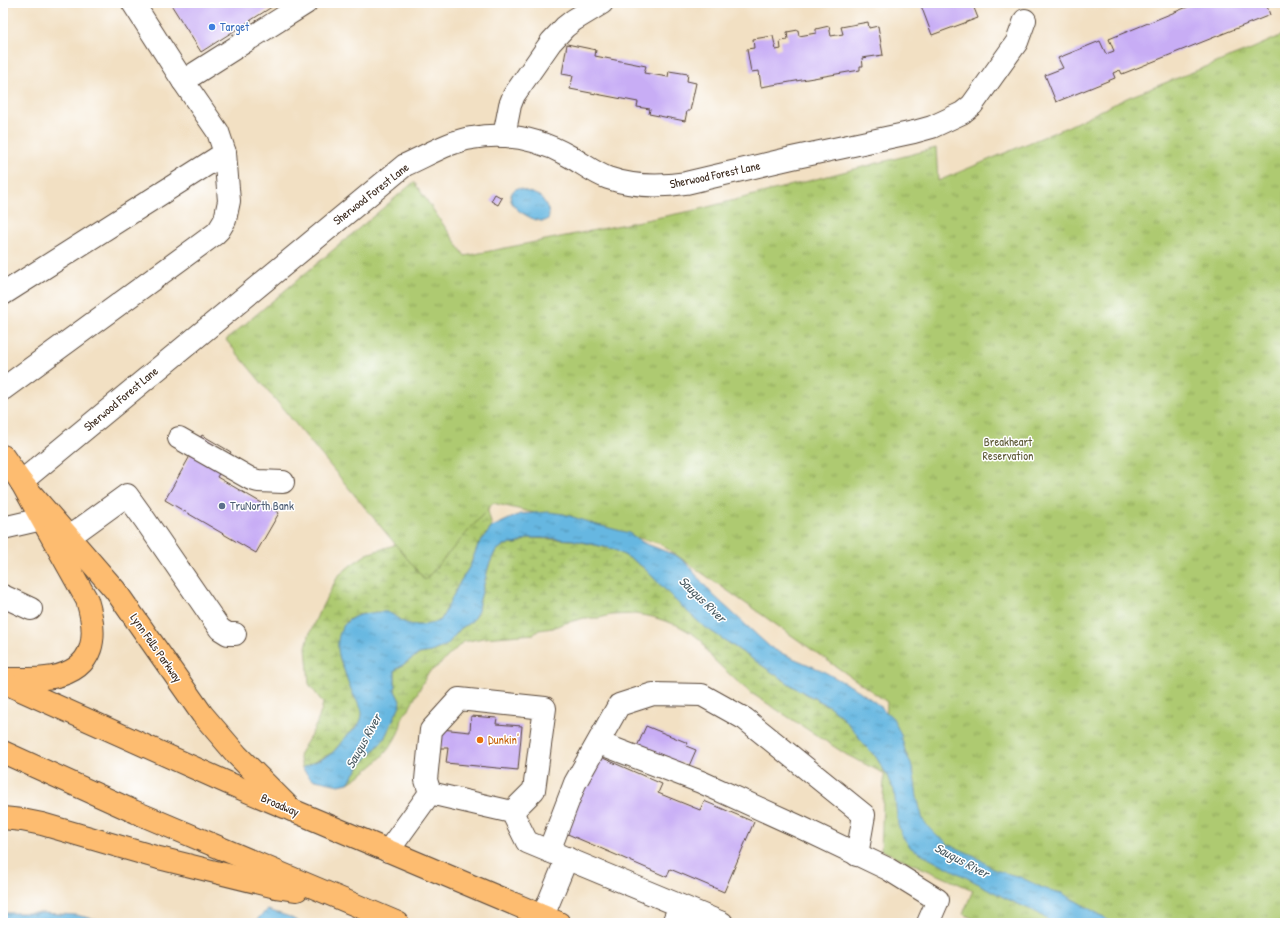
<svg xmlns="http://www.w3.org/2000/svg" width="1288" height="926" font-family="'Patrick Hand',sans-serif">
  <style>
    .wetland { fill: url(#wetland-marsh); stroke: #747a48 }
    .park { fill: url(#park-tufts); stroke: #747a48 }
    .water { fill: url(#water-ripples); stroke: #507080 }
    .building { fill: #c8adf5 }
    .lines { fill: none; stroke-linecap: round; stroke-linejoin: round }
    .minor-casing { stroke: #564537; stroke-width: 24 }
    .major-casing { stroke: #564537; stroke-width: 24 }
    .highway-casing { stroke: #564537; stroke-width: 24 }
    .minor { stroke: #fff; stroke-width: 22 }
    .major { stroke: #fdbc70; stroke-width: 22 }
    .highway { stroke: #fdbc70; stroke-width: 22 }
    .shop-dot { fill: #3f7fe0; stroke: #fff; stroke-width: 1.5 }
    .service-dot { fill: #5c6f8a; stroke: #fff; stroke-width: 1.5 }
    .food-dot { fill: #e8710a; stroke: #fff; stroke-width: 1.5 }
    .labels { text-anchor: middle; stroke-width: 3; stroke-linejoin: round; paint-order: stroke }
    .shop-label { font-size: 12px; fill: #366cbe; stroke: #fff; text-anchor: start }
    .street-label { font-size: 12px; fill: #3b2a1e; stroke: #fff }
    .park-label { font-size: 12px; fill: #5e5a37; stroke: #fff }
    .service-label { font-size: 12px; fill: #4e5e75; stroke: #fff; text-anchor: start }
    .food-label { font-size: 12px; fill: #c56008; stroke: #fff; text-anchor: start }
    .water-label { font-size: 13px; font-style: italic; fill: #4a5b62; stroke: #fff }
  </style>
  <defs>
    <pattern id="wetland-marsh" width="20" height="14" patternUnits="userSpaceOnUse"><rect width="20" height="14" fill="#aeca71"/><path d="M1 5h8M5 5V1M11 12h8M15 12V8" fill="none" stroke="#8fa45c"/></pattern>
    <pattern id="park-tufts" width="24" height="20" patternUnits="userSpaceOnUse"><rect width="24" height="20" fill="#aeca71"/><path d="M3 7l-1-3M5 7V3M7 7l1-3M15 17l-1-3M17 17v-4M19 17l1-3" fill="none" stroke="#8fa45c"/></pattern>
    <pattern id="water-ripples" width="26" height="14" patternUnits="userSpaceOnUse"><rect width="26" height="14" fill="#66b7e1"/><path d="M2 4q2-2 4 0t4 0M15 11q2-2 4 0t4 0" fill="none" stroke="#5595b6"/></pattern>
  </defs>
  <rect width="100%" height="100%" fill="#fff"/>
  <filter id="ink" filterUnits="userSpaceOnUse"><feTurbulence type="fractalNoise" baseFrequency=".025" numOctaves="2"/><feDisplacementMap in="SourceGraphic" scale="8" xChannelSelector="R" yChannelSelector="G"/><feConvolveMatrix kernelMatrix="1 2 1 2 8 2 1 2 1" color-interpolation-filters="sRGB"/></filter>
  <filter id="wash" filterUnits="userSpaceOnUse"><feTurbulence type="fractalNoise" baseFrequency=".012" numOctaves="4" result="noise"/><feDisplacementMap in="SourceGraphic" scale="16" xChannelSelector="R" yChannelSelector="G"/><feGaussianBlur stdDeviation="0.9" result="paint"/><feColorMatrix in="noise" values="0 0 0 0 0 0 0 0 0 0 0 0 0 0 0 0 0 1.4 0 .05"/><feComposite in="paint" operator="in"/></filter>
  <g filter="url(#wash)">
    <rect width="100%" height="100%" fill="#f2e0c3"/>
    <g class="wetland">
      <path d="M 485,499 L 492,527 L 478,545 L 470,566 L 460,582 L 441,620 L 429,625 L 414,625 L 404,623 L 396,617 L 379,612 L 369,614 L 361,614 L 348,620 L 341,630 L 340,659 L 354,697 L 360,705 L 363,714 L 361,721 L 332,753 L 302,768 L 299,755 C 309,738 319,724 323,703 L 309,684 L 306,647 L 309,635 L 318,614 L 338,576 L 351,565 L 367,554 L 403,542 Z"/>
      <path d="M 529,538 L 573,540 L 613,549 L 633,560 L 644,568 L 678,602 L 702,625 L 797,689 L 829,706 L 840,715 L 856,733 L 864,745 L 876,757 L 887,775 L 847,755 L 751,693 L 739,683 L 714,660 L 706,650 L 702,641 L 693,634 L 677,625 L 653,617 L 635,614 L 611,615 L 599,618 L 584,618 L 562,624 L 553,628 L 539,630 L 534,634 L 483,638 L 463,642 L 439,665 L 428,673 L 408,711 L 403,715 C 401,721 401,728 398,733 C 388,755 368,771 348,783 L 360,766 L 384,739 L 401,703 L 395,691 L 395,670 L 419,654 L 431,652 L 447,645 L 460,629 L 472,621 L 478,611 L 479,603 L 489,565 L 495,552 L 504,545 L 516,544 Z"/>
    </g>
    <polygon class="park" points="1285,34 1285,923 984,923 963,914 973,890 881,850 887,702 659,543 493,503 425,580 226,340 414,182 465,256 696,210 936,148 938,181 1067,127 1129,97 1249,50"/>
    <g class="water">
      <path d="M 518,188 C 520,189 538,195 539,196 C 544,199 553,215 547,220 C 540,225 518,212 514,206 C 511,202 510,199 511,194 L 514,190 Z"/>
      <path d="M 548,512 L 564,514 L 594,524 L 629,533 L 644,543 L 677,556 L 686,563 L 712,594 L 770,647 L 781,653 L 821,670 L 858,690 L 876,703 L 893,718 L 901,735 L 906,754 L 911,763 L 914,775 L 917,797 L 923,820 L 930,829 L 938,837 L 944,840 L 948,844 L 975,856 L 995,870 L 1020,877 L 1045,889 L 1062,893 L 1104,917 L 1110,923 L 1052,923 L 1038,913 L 1005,898 L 911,848 L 902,836 L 898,825 L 894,790 L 889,781 L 887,775 L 876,757 L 864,745 L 856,733 L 840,715 L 829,706 L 797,689 L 702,625 L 678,603 L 644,568 L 633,560 L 613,549 L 573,540 L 545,538 L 529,538 L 516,544 L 504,545 L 495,552 L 489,565 L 479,603 L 478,611 L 472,621 L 460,629 L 447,645 L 431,652 L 419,654 L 395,670 L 395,691 L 401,703 L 384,739 L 360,766 L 348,783 L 339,785 L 311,779 L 302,768 C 311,763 324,759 332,753 C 337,749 340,743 344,739 C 351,732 361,726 362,715 C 363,708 357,702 354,696 C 350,688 347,679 344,670 C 343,666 341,663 340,659 C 335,643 338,625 354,617 C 359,614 382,611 387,612 C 394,614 399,621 406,623 C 418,627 430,625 441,620 L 460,582 L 470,566 L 478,545 L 492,527 L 520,514 Z"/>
      <polygon points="268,910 290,917 300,923 255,923 261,915"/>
      <polygon points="3,913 43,913 76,915 112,923 3,923"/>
    </g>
    <g id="blocks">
      <g class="building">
        <polygon points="170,3 278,3 201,52"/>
        <polygon points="920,3 972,3 978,18 932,35"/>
        <polygon points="1197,3 1266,3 1270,15 1122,74 1120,70 1113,73 1115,78 1056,102 1045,75 1063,68 1058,58 1100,41 1106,54 1114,51 1109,39"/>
        <polygon points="868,22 869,28 878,26 883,55 862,58 863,66 860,66 860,70 761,87 759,71 751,72 747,49 754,48 753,39 773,36 776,50 781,49 780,41 788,40 787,32 798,30 799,36 816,33 816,29 829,26 831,36 843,34 841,27"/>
        <polygon points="567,44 596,50 595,56 646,66 644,73 668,77 669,71 688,74 687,81 696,83 690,111 687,111 685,121 649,114 650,109 637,107 638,102 570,89 573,76 562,74"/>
        <polygon points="495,194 502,198 498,205 491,201"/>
        <polygon points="202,435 231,452 217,477 279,513 256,553 165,500"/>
        <polygon points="471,716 497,718 496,724 522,726 518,770 446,763 448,748 439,748 441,729 470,732"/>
        <polygon points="646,726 688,743 686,746 696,750 689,766 680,762 678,767 636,749"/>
        <polygon points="596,755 662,784 658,793 700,810 704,801 754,822 724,892 670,869 667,877 563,832"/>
      </g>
    </g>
  </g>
  <g filter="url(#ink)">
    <use href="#blocks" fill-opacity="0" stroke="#564537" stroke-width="1"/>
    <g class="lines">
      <g class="minor-casing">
        <g id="minor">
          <polyline points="183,81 306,3"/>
          <polyline points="504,136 510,105 514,95 551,42 565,27 574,20 602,3"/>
          <polyline points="3,294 225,153"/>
          <polyline points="3,389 215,234 219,230 225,220 229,201 225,153 218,132 183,81 133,3"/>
          <polyline points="179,438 251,479 258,481 283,482"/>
          <path d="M 21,482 L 405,165 C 426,156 450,141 472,138 C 506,132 539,139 569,156 C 582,163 594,173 608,178 C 634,187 660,187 686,183 L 792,158 L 914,132 L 932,127 L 962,113 L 972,105 L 1017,42 L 1025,20"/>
          <polyline points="3,528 42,519"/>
          <polyline points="69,537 127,495 145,520 220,629 228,634 235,634"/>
          <polyline points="3,596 31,609"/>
          <polyline points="599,743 701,782 800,827 888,869 938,900 928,923"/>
          <polyline points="430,793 426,780 431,730 459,699 545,708 534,790 512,812"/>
          <polyline points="388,851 430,793 512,812 527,842 722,923"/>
          <polyline points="549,851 575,783 619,705 653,694 702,695 745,719 864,815 857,855"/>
          <polyline points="543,916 567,858"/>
          <polyline points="673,923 680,906"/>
        </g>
      </g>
      <g class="major-casing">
        <g id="major">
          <path d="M 3,456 L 21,482 L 87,600 C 98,636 96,668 53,677 C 37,680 19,679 3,679"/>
          <polyline points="21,482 115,590 202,714 237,755 292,810"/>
        </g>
      </g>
      <g class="highway-casing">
        <g id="highway">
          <polyline points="3,682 228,783 559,923"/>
          <polyline points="3,752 133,811 398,923"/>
          <polyline points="3,818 22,820 42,824 159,858 276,887 297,890"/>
        </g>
      </g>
      <use href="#minor" class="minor"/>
      <use href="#major" class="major"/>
      <use href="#highway" class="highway"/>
    </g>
  </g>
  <circle class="shop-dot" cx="212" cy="27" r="4"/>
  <circle class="service-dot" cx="222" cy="506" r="4"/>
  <circle class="food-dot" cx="480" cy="740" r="4"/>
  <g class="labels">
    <g class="shop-label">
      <text x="220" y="31">Target</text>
    </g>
    <g class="street-label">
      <text transform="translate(715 175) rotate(-12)" y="4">Sherwood Forest Lane</text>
      <text transform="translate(371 194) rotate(-38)" y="4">Sherwood Forest Lane</text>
      <text transform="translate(121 399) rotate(-40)" y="4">Sherwood Forest Lane</text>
      <text transform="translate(156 648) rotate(55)" y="4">Lynn Fells Parkway</text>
      <text transform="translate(280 805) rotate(23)" y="4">Broadway</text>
    </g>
    <g class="park-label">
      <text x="1008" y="446">Breakheart<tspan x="1008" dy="14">Reservation</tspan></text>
    </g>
    <g class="service-label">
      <text x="230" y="510">TruNorth Bank</text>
    </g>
    <g class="food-label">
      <text x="488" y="744">Dunkin'</text>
    </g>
    <g class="water-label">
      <text transform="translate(703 599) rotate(44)" y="5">Saugus River</text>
      <text transform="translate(363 741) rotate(-61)" y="5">Saugus River</text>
      <text transform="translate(962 860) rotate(28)" y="5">Saugus River</text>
    </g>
  </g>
  <rect width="1288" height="926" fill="none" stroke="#fff" stroke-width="16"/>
</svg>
